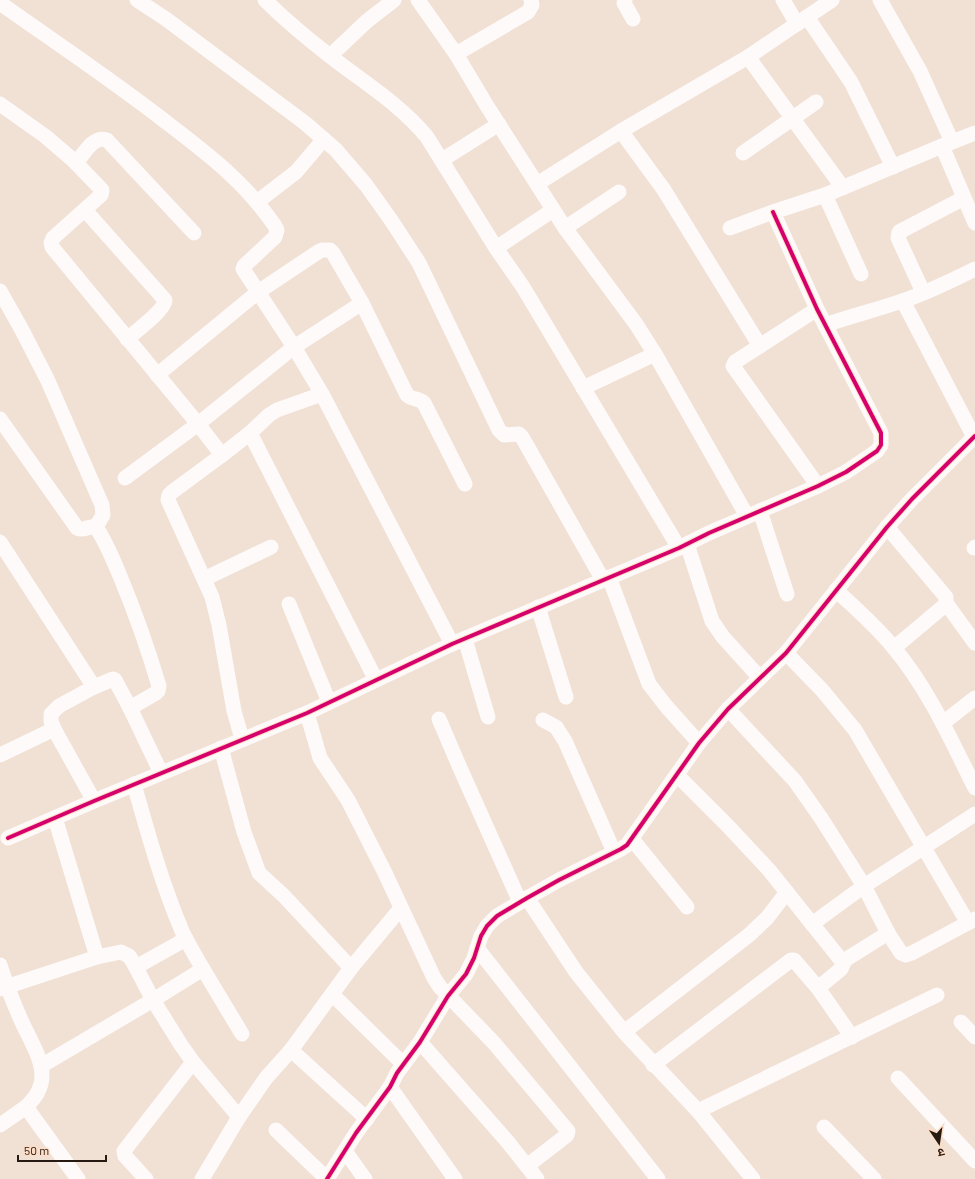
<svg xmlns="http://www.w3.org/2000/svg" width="975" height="1179" font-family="Barlow,'Noto Sans Devanagari',sans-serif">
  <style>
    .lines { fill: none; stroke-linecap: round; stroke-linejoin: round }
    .minor { stroke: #fdfaf9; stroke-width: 15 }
    .cycleway-casing { stroke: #feddc7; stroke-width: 6 }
    .cycleway { stroke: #d6006c; stroke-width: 4 }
  </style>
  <rect width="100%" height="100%" fill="#f1e0d4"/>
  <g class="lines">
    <g class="minor">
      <polyline points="137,0 166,19 305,123 336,150 366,185 391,220 419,263 499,430 504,435 519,434 522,437 603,580"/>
      <path d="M 265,0 C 285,20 308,39 330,56 C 363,82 400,104 427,137 L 496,248 L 523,287 L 679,548"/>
      <polyline points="418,0 456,54 487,106 565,228 636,324 655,354 747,516"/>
      <polyline points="625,0 624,3 633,19"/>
      <polyline points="783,0 797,24"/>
      <polyline points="880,0 920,71 952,142"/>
      <path d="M 0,3 C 55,42 112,80 166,122 C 208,154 245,182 275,226 L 277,230 L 275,237 L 244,266 L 243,269 L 294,347 L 198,424 L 222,455 L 250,433 L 269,415 L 277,410 L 322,394"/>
      <polyline points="807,17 851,82 893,167"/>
      <polyline points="456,54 528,12 532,5 531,0"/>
      <polyline points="330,56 367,21 394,0"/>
      <polyline points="748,57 832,0"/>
      <polyline points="0,104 45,136 73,160 102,190 101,195 53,238 51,243 52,247 198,424 125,478"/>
      <polyline points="621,131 664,190 760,346"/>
      <polyline points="942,146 975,223"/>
      <polyline points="743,153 816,102"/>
      <polyline points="442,160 499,124"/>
      <path d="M 76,163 C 84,154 93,135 107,140 L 194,233"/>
      <polyline points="537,184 621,131 748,57 843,188"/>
      <polyline points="825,195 861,274"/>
      <polyline points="257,202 296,172 324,139"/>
      <path d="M 85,210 L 165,300 C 165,310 135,332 127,339"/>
      <polyline points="565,228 619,192"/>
      <polyline points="730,228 773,212 825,195 942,146 975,133"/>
      <polyline points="496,248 553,210"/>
      <polyline points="0,291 23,332 48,381 102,505 103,515 96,527"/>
      <polyline points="923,292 898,238 899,232 964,198"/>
      <polyline points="903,301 974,437"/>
      <polyline points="362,303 294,347 322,394 452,644"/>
      <polyline points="817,309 735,362 733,366 818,486"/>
      <path d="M 825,325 C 851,316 876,310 902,301 C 927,293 951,281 975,269"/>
      <path d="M 157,375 L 258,292 L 318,252 L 322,250 L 330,250 L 333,253 L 362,303 L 407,395 C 412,400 419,398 424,403 L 465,484"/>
      <polyline points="583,388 655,354"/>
      <path d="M 0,419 L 77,528 C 83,532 89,525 96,527 C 106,542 113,559 120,576 C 135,612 148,649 159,686 L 158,691 L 156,693 L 130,708"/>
      <polyline points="250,433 376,680"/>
      <polyline points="222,455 172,492 169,495 168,500 212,597 219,625 234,711 242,739"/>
      <polyline points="760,511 787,594"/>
      <polyline points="887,527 946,597 946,603 944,606 894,648"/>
      <polyline points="0,542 94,687 113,679 115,680 130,708 161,773"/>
      <polyline points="687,544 712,621 723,637 760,678"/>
      <polyline points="974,548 975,547"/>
      <polyline points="609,577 649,684 666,706 699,743"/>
      <polyline points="204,579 271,547"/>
      <path d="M 836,590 C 856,609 877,627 894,648 C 929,690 951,740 975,788"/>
      <polyline points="946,603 975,643"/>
      <polyline points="289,604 329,702"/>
      <polyline points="538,607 566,697"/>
      <polyline points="465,639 488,717"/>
      <polyline points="786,653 822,690 855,730 968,923"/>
      <polyline points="728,709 795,781 821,818 864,886 888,933 901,953 906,955 912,953 975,919"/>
      <polyline points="307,713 320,758 348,800 385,873 434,978 440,987 494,1043 568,1131 567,1135 527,1166"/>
      <polyline points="439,719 460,768 520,902"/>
      <polyline points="543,720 556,727 565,741 614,852"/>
      <polyline points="943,723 975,698"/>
      <polyline points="221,748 244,832 259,873 284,896 351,968"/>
      <polyline points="0,755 54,729"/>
      <polyline points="677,775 727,825 769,870 841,960 845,960 888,933"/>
      <polyline points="94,801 54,729 51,721 51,714 59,706 94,687"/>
      <polyline points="8,838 94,801 307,713 452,644 679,548 709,533 818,486 846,472 877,451 881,445 881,433 817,309 773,212"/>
      <polyline points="632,839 687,907"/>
      <polyline points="527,898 576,972 624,1032 698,1111 753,1179"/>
      <polyline points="812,924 864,886 975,814"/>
      <polyline points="477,948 658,1179"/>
      <polyline points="97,957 121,952 129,956 133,962 153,1000 181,1045 193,1062 239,1117"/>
      <path d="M 0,965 C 6,984 13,1002 21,1020 C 28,1036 42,1058 42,1075 C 42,1089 35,1098 26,1107"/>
      <polyline points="136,967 186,939"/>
      <polyline points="203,969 242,1034"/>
      <polyline points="818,988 841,969 845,960"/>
      <polyline points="0,989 97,957 55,818"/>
      <polyline points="332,994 403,1064"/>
      <polyline points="961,1022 975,1037"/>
      <polyline points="624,1032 749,935 767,918 787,892"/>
      <polyline points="420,1042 507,1141 537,1179"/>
      <polyline points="291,1050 367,1119"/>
      <polyline points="653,1065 791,960 794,960 818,988 852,1037"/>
      <path d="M 41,1066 L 153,1000 L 203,969 C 196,957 188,944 182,931 C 162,884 148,834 134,784"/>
      <polyline points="898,1078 975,1161"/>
      <polyline points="390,1087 455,1179"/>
      <polyline points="698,1111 937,995"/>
      <polyline points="0,1125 26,1107 78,1179"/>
      <polyline points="824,1127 874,1179"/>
      <polyline points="276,1130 327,1179"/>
      <polyline points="345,1151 365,1179"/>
      <polyline points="146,1179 125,1156 124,1151 193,1062"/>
      <polyline points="202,1179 239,1117 266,1078 291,1050 351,968 401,908"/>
      <polyline points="327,1179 356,1133 390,1087 397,1073 420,1042 448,996 466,974 474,958 481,936 487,926 497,916 527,898 559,880 621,849 627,845 699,743 728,709 786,653 887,527 912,499 975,436"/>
    </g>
    <g class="cycleway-casing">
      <g id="cycleway">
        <polyline points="8,838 94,801 307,713 452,644 679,548 709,533 818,486 846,472 877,451 881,445 881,433 817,309 773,212"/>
        <polyline points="327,1179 356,1133 390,1087 397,1073 420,1042 448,996 466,974 474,958 481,936 487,926 497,916 527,898 559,880 621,849 627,845 699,743 728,709 786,653 887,527 912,499 975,436"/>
      </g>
    </g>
    <use href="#cycleway" class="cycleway"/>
  </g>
  <g transform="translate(939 1143) rotate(167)" stroke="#feddc7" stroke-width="3" paint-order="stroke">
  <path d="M0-3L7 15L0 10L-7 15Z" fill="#261a12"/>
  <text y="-6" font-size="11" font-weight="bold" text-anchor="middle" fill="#261a12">उ</text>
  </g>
  <path d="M18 1155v6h88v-6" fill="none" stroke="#261a12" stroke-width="2"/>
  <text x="24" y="1155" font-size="12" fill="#261a12" stroke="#feddc7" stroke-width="3" paint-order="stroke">50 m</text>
</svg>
